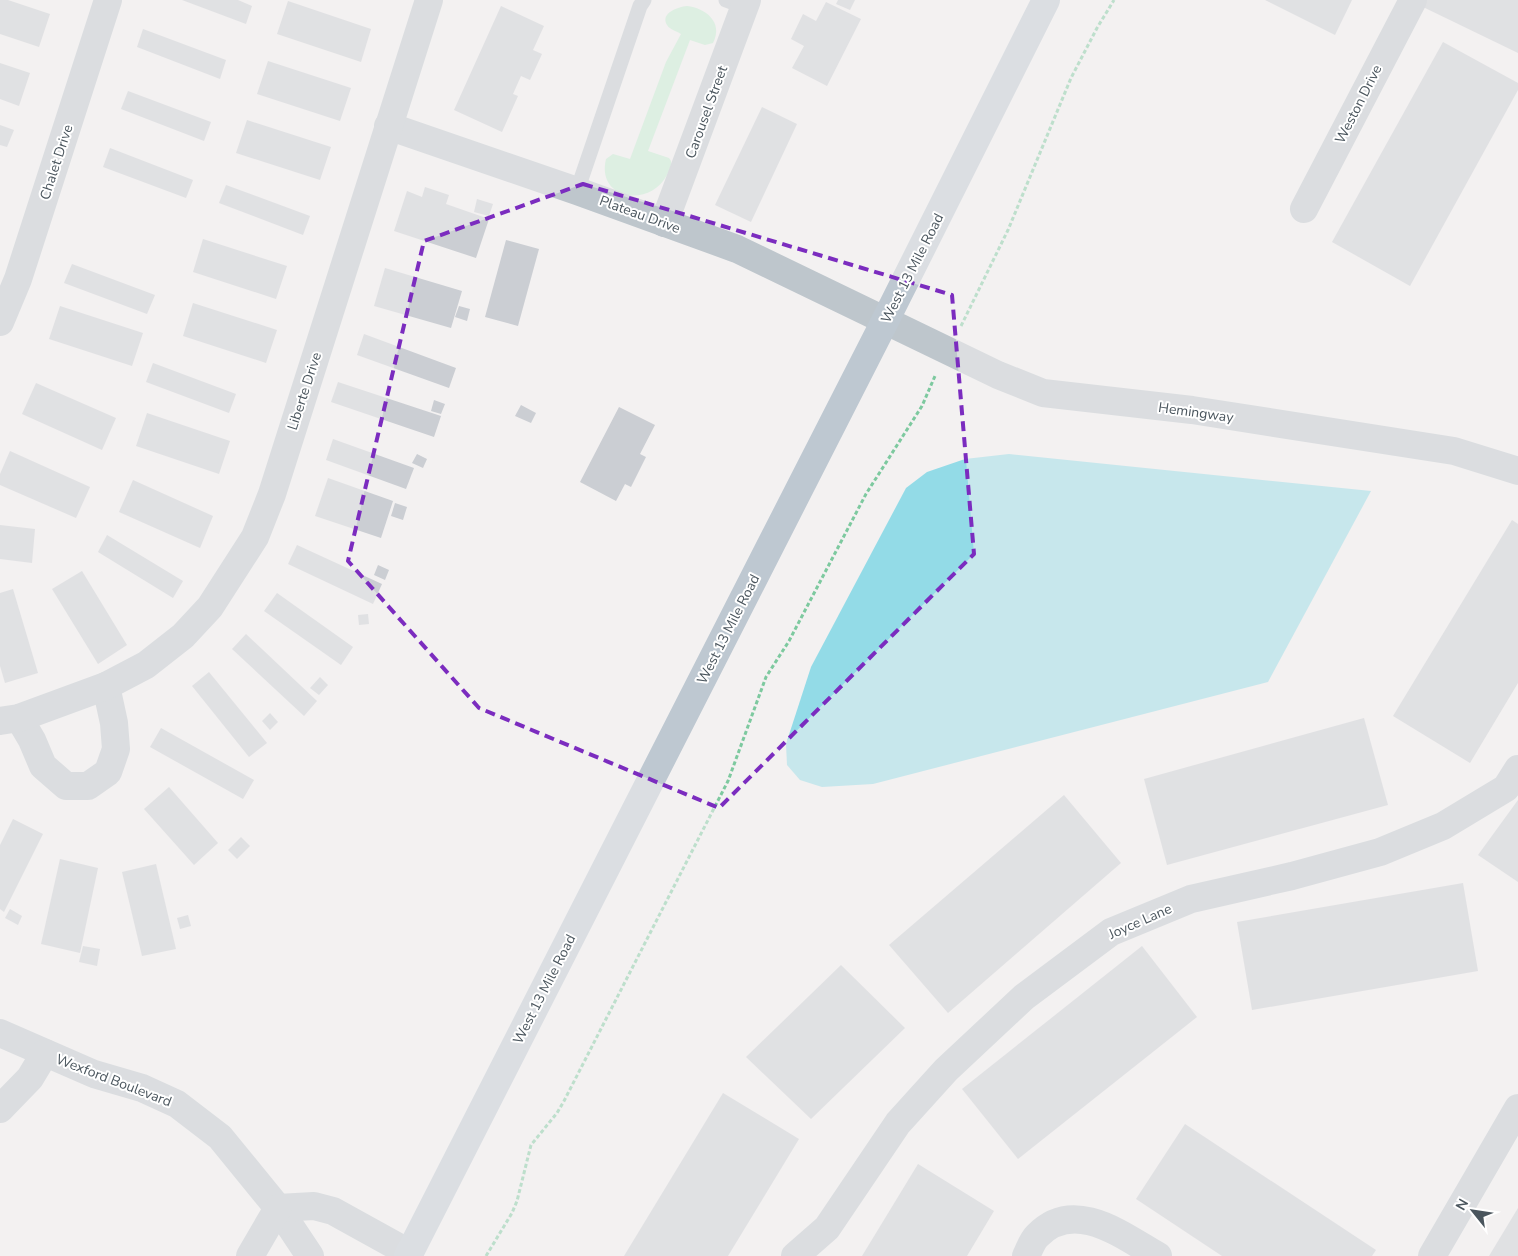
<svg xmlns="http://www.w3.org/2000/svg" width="1518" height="1256" font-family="'Nunito Sans',sans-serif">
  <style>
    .green { fill: #c3edd1 }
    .water { fill: #93dbe7 }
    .building { fill: #cbced3 }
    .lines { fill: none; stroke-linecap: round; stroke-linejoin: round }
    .path { stroke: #7dc99f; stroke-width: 3; stroke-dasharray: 4 2.5; stroke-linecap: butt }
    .lane { stroke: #bec6cc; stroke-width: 15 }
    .street { stroke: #bec6cc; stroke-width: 28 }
    .secondary { stroke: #bec8d1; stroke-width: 28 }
    .marked { fill: none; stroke: #7b2cbf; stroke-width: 4; stroke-dasharray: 10 6; stroke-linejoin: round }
    .labels { text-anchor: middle; stroke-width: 4; stroke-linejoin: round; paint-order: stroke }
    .street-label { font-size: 14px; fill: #4a555d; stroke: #fff }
  </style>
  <rect width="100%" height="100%" fill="#f3f1f1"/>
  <path class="green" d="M 687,6 C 705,8 724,22 713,43 L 705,45 L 690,40 L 648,151 L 669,158 L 671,161 C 672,166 669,170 667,175 C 650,208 596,200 606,159 L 613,154 L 630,159 L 666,62 L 681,34 C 677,31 670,30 667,25 C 660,13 678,7 687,6 Z"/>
  <polygon class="water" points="1009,454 1371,491 1268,682 873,784 822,787 800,780 787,765 786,744 811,667 906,488 927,472 965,459"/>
  <g class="building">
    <polygon points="0,0 8,0 50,14 39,47 0,34"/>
    <polygon points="182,0 238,0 252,6 246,24"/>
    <polygon points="838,0 855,0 850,10 836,4"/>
    <polygon points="1265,0 1352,0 1335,35"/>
    <polygon points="1426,0 1518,0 1518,53 1423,7"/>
    <polygon points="288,1 371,29 361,62 277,34"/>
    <polygon points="826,2 861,19 827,86 792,68 804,46 791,39 803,14 816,21"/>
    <polygon points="501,6 544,26 533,50 542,54 530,80 521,76 513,94 518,96 502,132 454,110"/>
    <polygon points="143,29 226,60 220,79 137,47"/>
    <polygon points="1443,42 1518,83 1518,90 1410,286 1332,242"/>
    <polygon points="268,61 351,88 340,121 257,94"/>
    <polygon points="0,63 30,73 19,106 0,99"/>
    <polygon points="128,91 211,122 204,141 121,109"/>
    <polygon points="762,107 797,124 751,222 715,205"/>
    <polygon points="247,120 331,147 320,180 236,153"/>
    <polygon points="0,125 14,130 7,147 0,145"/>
    <polygon points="110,148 193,180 186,198 103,167"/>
    <polygon points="226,185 310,216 303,235 219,203"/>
    <polygon points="425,187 449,195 446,204 489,219 476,258 394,231 407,191 422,197"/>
    <polygon points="477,199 493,204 489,216 474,212"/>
    <polygon points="203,239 287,266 276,299 193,272"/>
    <polygon points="506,240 539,249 518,326 485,317"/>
    <polygon points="72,264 155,295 147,314 64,283"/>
    <polygon points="385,268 462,291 451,328 374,306"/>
    <polygon points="193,303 277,330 266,363 183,336"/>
    <polygon points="60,306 143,333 132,366 49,339"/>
    <polygon points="459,306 470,309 467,321 455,317"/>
    <polygon points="364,334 456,368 449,388 357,355"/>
    <polygon points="153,363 236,394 229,413 146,382"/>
    <polygon points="338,382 441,416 434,437 331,402"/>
    <polygon points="36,383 116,418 102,450 22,414"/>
    <polygon points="434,400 445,404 441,414 431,411"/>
    <polygon points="521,405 536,413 531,423 515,416"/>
    <polygon points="619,407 655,425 640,454 646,457 631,487 625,484 616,501 580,482"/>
    <polygon points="147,413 230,441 219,474 136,446"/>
    <polygon points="333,439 414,468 406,489 326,460"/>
    <polygon points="10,451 90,487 76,518 0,485 0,474"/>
    <polygon points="417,454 427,459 423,468 412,463"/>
    <polygon points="328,478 393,501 381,538 315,516"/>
    <polygon points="133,480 213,516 200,548 119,512"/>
    <polygon points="395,503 407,507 403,520 391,516"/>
    <polygon points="1512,520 1518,524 1518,683 1470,763 1393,716"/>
    <polygon points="0,525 35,529 32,563 0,559"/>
    <polygon points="107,535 183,581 173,598 98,552"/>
    <polygon points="297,545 382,584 373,604 288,564"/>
    <polygon points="378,565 389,570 385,580 374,575"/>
    <polygon points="82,571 127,645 98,664 52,589"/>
    <polygon points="13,589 38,673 5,683 0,666 0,593"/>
    <polygon points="277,593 353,647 341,665 264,611"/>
    <polygon points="368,614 369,624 359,625 358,615"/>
    <polygon points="246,634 317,701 304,716 232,649"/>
    <polygon points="209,672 267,743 249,757 192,686"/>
    <polygon points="320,677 328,685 319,695 310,688"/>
    <polygon points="270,713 278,722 270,730 262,721"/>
    <polygon points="1364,718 1388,805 1167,865 1144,779"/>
    <polygon points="161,728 254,780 243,799 150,747"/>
    <polygon points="169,787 218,843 194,865 144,809"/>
    <polygon points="1064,795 1121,863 948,1013 889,945"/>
    <polygon points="1518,800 1518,882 1478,855"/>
    <polygon points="13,819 43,834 4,912 0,909 0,845"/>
    <polygon points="241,837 250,846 237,859 228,850"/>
    <polygon points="60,859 98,868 80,953 41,944"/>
    <polygon points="156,864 176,949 142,956 122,872"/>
    <polygon points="1463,883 1478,971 1252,1010 1237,922"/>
    <polygon points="10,909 22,916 18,925 5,918"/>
    <polygon points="188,915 191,926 180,929 177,918"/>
    <polygon points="83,946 100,949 97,966 79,962"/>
    <polygon points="1142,946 1197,1017 1018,1159 962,1089"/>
    <polygon points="841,965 905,1028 811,1119 746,1057"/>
    <polygon points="723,1093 799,1139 728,1256 624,1256"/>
    <polygon points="1185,1124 1376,1250 1372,1256 1222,1256 1136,1199"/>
    <polygon points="918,1164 994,1211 967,1256 862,1256"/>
    <polygon points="1518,1208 1518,1256 1489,1256"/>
  </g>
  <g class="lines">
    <g class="path">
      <polyline points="961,326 1008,230 1071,78 1097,28 1114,0"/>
      <polyline points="486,1256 512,1213 517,1201 531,1145 557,1113 564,1101 728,781 766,677 789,641 866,494 922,406 935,376"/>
    </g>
    <g class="lane">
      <polyline points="726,0 745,7"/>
      <polyline points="577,191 640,6 644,0"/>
    </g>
    <g class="street">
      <polyline points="388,126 577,191 737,249 998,375 1043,393 1192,410 1454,451 1518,471"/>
      <polyline points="1304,209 1413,0"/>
      <polyline points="664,223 747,0"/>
      <polyline points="0,322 18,279 108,0"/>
      <polyline points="19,718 32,740 43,766 66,786 88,786 108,772 116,749 114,723 106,686"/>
      <polyline points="0,721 19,718 106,686 146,665 183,636 210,607 255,537 272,494 429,0"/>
      <polyline points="0,1033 94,1074 142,1088 177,1104 220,1137 278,1208 310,1256"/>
      <polyline points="0,1109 30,1078 45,1053"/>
      <polyline points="278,1208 314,1206 333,1211 409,1253"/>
      <polyline points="250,1256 278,1208"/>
      <polyline points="795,1256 827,1228 898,1123 946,1070 1024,997 1111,932 1191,899 1292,876 1380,852 1443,826 1506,788 1518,769"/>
      <path d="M 1026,1256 C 1029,1250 1032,1241 1037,1236 C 1074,1197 1123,1236 1158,1256"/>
      <polyline points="1432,1256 1518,1108"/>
    </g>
    <polyline class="secondary" points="408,1256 885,321 1046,0"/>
  </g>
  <path d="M0 0H1518V1256H0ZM 583,184 L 952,295 L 974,554 L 719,808 L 479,708 L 348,561 L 424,241 Z" fill="#f3f1f1" fill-opacity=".55" fill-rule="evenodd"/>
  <path class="marked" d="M 583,184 L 952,295 L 974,554 L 719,808 L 479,708 L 348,561 L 424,241 Z"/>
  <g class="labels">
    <g class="street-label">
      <text transform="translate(1358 104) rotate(-63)" y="5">Weston Drive</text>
      <text transform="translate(706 112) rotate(-70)" y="5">Carousel Street</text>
      <text transform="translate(56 162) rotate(-72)" y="5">Chalet Drive</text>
      <text transform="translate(640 214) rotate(20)" y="5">Plateau Drive</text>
      <text transform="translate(912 268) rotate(-63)" y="5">West 13 Mile Road</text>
      <text transform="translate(304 391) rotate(-72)" y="5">Liberte Drive</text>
      <text transform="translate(1196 412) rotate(8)" y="5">Hemingway</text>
      <text transform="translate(728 629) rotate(-63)" y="5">West 13 Mile Road</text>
      <text transform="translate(1140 921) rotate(-24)" y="5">Joyce Lane</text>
      <text transform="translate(544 989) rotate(-63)" y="5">West 13 Mile Road</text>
      <text transform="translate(114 1080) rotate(21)" y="5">Wexford Boulevard</text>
    </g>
  </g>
  <g transform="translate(1473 1211) rotate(300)" stroke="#ffffff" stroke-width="4" paint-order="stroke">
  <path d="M0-4L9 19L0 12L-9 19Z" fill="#4a555d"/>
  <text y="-8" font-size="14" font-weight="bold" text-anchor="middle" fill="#4a555d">N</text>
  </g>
</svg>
